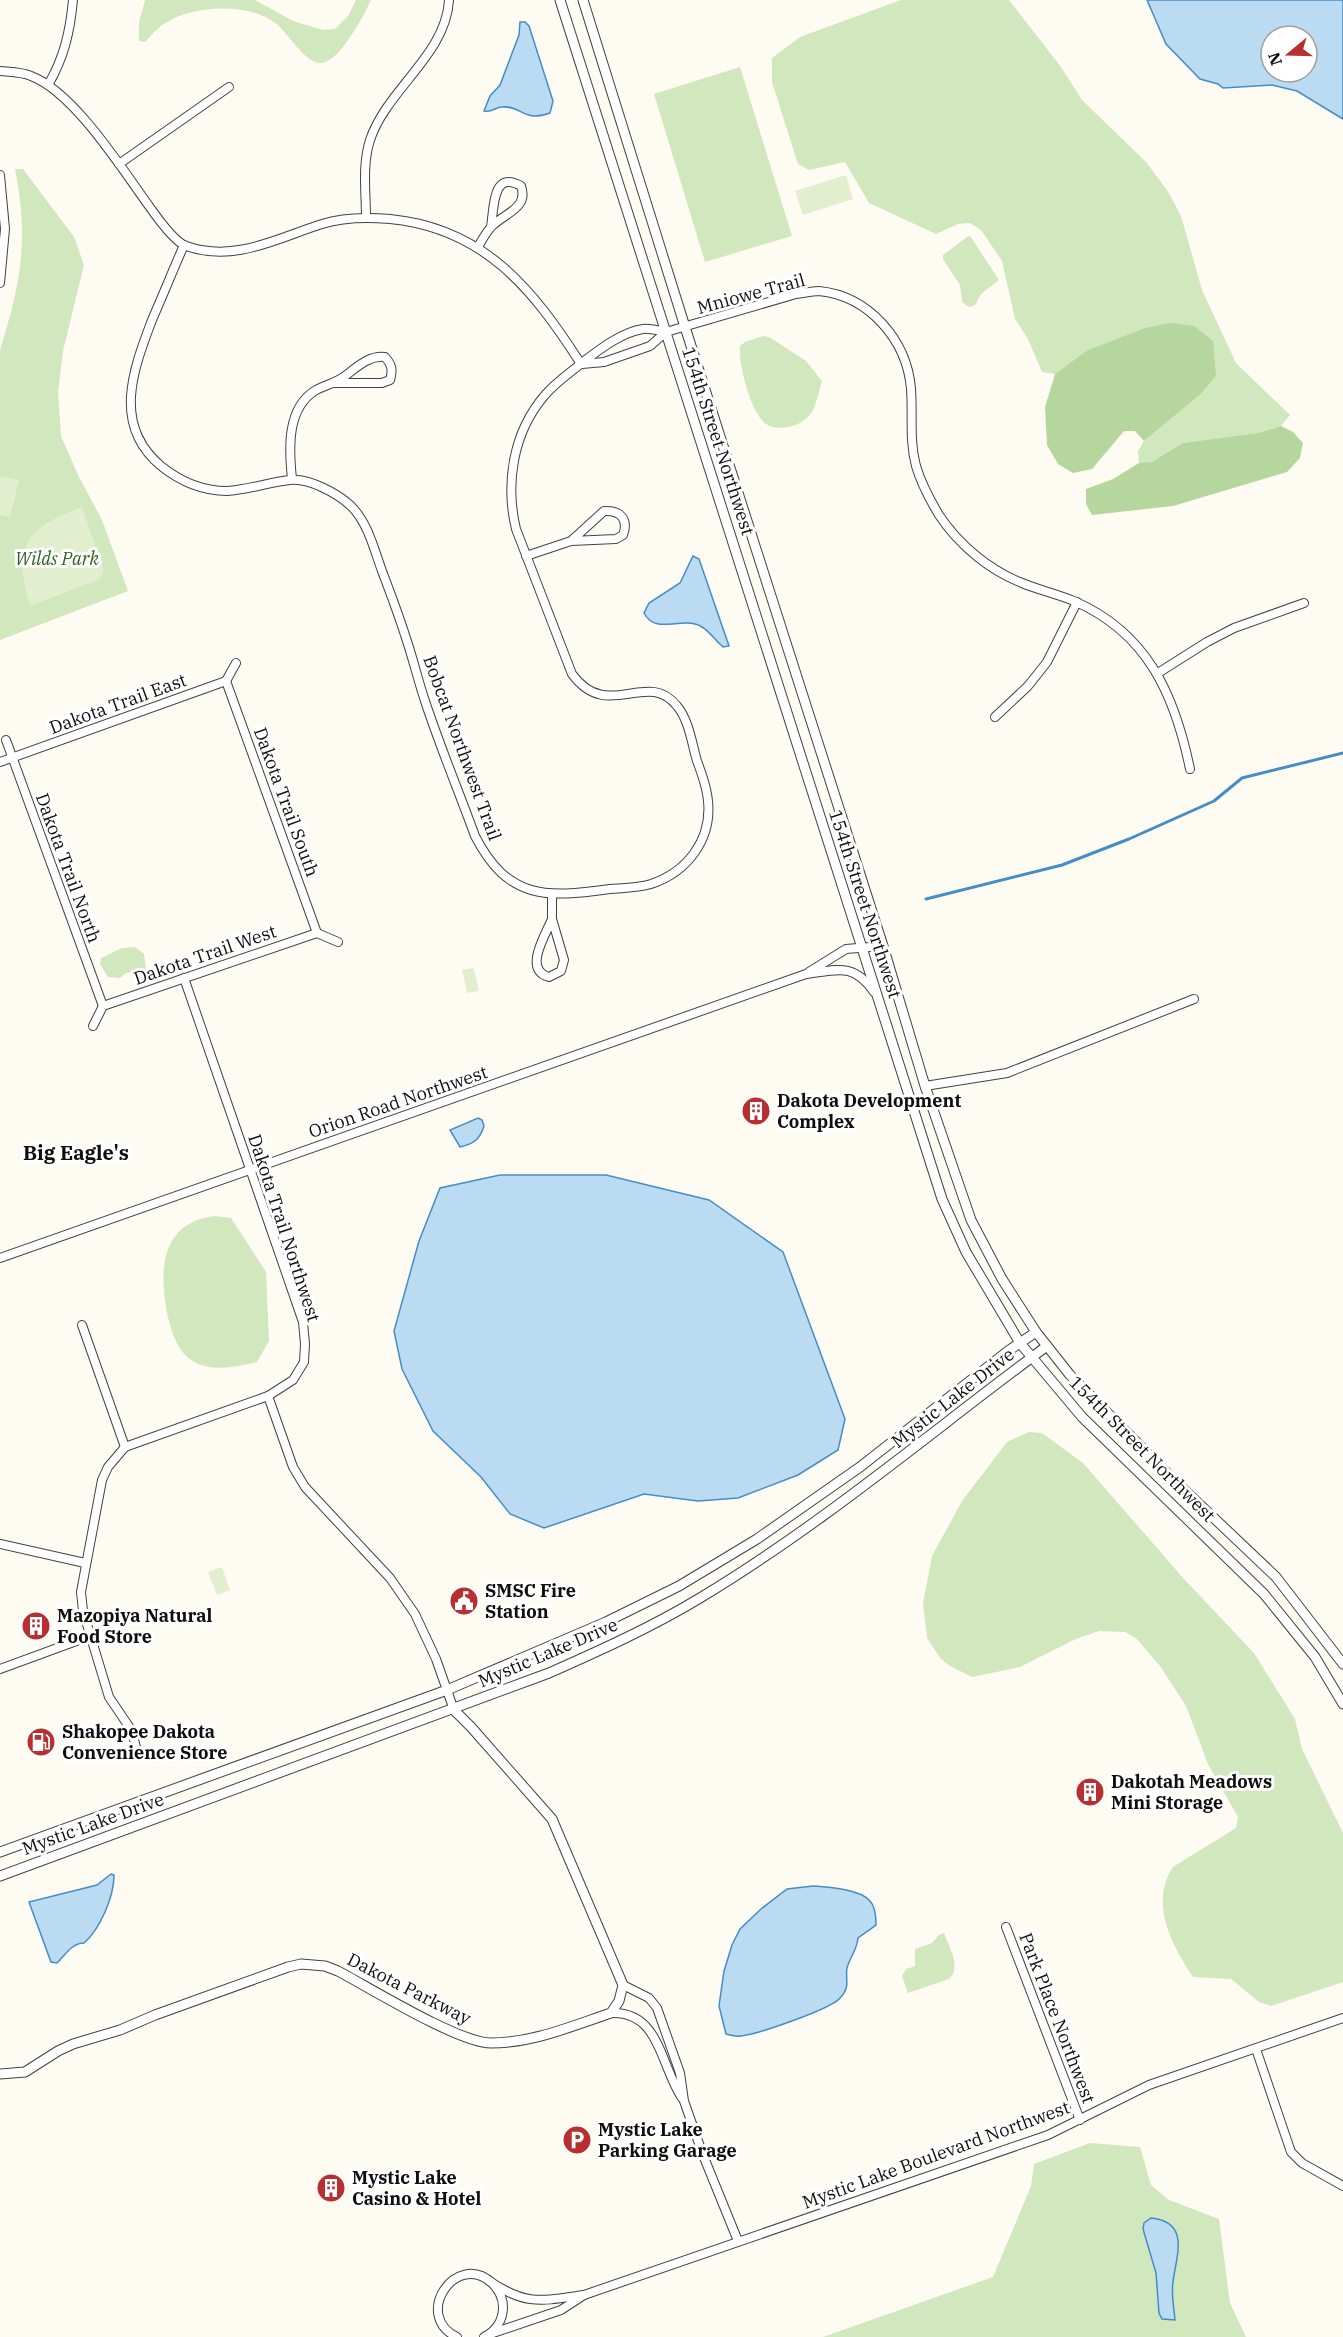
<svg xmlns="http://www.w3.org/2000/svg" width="1343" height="2337" font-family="'IBM Plex Serif',serif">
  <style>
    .green { fill: #d1e7bd }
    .forest { fill: #b5d79d }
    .pitch { fill: #e2efce }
    .water { fill: #badbf2; stroke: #458dc5; stroke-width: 1.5; fill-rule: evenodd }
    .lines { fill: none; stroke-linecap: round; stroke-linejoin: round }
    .stream { stroke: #458dc5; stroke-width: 3 }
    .minor-casing { stroke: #424242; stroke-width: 10 }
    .tertiary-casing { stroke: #424242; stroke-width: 11 }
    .minor { stroke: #fff; stroke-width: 8 }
    .tertiary { stroke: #fff; stroke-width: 9 }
    .labels { text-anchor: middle; stroke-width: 6; stroke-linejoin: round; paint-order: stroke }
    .street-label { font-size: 18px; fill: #0f0f0f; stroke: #fff }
    .park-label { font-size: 18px; font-style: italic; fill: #2d6323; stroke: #fff }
    .poi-label { font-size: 18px; font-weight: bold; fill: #0f0f0f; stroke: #fff; text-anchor: start }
    .neighbourhood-label { font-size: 20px; font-weight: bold; fill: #0f0f0f; stroke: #fff }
  </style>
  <rect width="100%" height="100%" fill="#fefcf2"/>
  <g class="green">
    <path d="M 145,0 L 255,0 L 293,21 L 323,30 L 335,29 L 348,16 L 356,0 L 371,0 C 364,15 339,63 321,63 C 305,64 288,32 274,22 C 246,2 188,5 161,26 C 155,30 150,37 145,42 L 139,41 L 139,22 Z"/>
    <polygon points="901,0 1009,0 1061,67 1082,100 1146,162 1169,193 1181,216 1202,290 1236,363 1290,415 1281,426 1258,433 1184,443 1152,463 1139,463 1138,451 1144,441 1201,394 1216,376 1086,351 1055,374 1042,372 1028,339 1015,319 1002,261 981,230 970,223 958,224 936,234 869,203 845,162 809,170 798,164 772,82 772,58 800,37"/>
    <polygon points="740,67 792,236 705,262 654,94"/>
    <path d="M 15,169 L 23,169 L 74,237 L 84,265 L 63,351 L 58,392 L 61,436 L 78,475 L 102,520 L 128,591 L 0,640 L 0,350 C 21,282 29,240 15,169 Z"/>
    <polygon points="970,236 999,280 981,294 975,305 969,307 962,302 960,285 943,259 943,255 967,237"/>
    <path d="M 763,336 L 769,337 L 806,361 L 822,381 C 819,390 817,403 812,412 C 807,420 798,425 789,427 C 782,428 773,429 766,424 C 751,413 738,364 740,346 L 745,342 Z"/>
    <polygon points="135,947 144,954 146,968 144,971 126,973 120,978 108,977 100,964 101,958 122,948"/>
    <path d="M 215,1216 L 231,1218 L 266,1272 L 269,1341 L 257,1362 C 235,1367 211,1373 191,1360 C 175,1349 169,1324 166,1307 C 159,1264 164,1222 215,1216 Z"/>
    <path d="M 1029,1432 L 1042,1433 L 1083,1463 L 1184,1579 L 1254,1653 L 1295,1719 L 1302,1749 L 1343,1833 L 1343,1982 L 1271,2006 L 1259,2002 L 1231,1979 L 1193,1977 C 1172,1945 1149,1903 1173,1867 L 1236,1828 L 1238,1817 L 1208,1764 L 1186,1706 L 1160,1666 L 1136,1638 L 1125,1632 L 1099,1631 L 1076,1639 L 1020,1667 L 972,1677 L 950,1666 L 941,1659 L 927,1638 L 923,1603 L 932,1556 L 962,1501 L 1007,1442 Z"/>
    <path d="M 944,1933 C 949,1947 962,1967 949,1979 L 908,1993 L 902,1976 L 906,1969 L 915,1966 L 915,1949 L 932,1943 L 939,1935 Z"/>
    <polygon points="1090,2143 1140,2147 1151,2185 1169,2200 1219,2219 1230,2303 1246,2337 823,2337 993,2277 1031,2186 1034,2164"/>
  </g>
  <g class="forest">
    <polygon points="1170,323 1194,326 1213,341 1216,376 1201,394 1144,441 1135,431 1124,431 1092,469 1073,473 1058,464 1047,445 1045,407 1055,374 1086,351 1145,328"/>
    <polygon points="1281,426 1293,432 1303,443 1300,458 1287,472 1173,506 1092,515 1086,504 1086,489 1113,479 1139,463 1152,462 1183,443 1258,433"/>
  </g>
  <g class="pitch">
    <polygon points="846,175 853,199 803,215 795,191"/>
    <polygon points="0,476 19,480 10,517 0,515"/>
    <path d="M 82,507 L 104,571 L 100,579 L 30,606 C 12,546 25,528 82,507 Z"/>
    <polygon points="474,968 479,991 467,993 462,970"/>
    <polygon points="222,1567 230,1590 217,1595 208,1572"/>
  </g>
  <g class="water">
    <path d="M 1147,0 L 1343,0 L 1343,119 L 1297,91 L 1272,85 L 1223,88 L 1218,84 L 1200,79 L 1166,44 ZM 1271,36 L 1307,36 L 1307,72 L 1271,72 Z"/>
    <path d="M 520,22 L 525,22 L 529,26 L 553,101 L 550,113 C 524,123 521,105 502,107 C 495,107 492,113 484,111 L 490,96 L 500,85 L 519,35 Z"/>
    <path d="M 693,556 L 699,559 L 729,646 L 723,647 C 716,641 709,631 702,627 C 683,615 656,636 644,613 L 649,603 L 680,583 Z"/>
    <path d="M 478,1118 L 482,1120 L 484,1126 C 480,1139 474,1144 460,1147 L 450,1130 Z"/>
    <polygon points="500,1175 606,1175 709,1200 783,1252 845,1419 838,1450 798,1475 738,1498 698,1501 644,1494 544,1528 510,1514 481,1477 433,1431 402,1369 394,1331 419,1241 440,1188"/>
    <path d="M 111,1874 L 114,1875 C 114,1897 100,1929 84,1943 C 72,1943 65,1955 57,1963 L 51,1962 L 29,1902 L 97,1885 Z"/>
    <path d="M 813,1886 C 827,1887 860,1889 870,1901 C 875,1906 876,1918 876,1925 L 858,1938 C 857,1950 850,1957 847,1968 C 845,1980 851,1987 840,1998 C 831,2009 756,2035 740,2036 C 736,2037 730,2035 726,2034 L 719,2006 L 724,1971 L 732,1945 L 740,1929 L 761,1909 L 787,1889 Z"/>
    <path d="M 1151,2218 C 1191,2222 1176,2256 1173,2282 C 1171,2294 1174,2308 1175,2320 L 1162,2319 L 1159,2313 L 1156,2273 L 1143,2229 L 1144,2223 Z"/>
  </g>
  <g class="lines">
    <polyline class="stream" points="926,899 1062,865 1129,839 1214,801 1242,778 1343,753"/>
    <g class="minor-casing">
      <g id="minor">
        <path d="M 0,71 C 10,72 22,72 31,76 C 74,92 122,169 149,206 C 156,216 175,242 186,246 C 235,263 277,238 322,224 C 344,217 368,217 390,219 C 484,228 533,289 581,364"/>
        <path d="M 48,85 C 64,58 70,32 73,0"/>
        <polyline points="119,164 229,87"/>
        <polyline points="0,175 5,229 0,283"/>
        <path d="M 366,218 C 366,192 362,165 370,140 C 387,89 446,55 449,0"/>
        <path d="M 184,245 C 173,270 163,295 152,320 C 133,370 112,425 161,466 C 181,482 202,491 227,491 C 248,490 269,482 290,480 C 309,478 337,493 351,506 C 368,523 374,549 382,571 C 390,592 398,613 405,635 C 413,658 418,681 426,704 C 441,749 459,792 475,836 C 508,900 546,898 610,889 C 623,888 638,888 651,884 C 687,872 712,840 708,801 C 707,788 702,774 697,761 C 692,744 689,720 677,706 C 647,668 608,723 572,674 L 516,529 C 505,483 513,432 545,395 C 556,382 570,373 583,362 C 600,349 622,332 643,329 C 650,328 659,331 666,332 L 796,294 C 804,293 812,291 819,291 C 869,296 907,340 911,389 C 913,415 909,440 916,466 C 921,483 930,500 939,515 C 959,545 989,570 1022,583 C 1039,590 1057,594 1074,601 C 1148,633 1175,696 1190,769"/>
        <path d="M 478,247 C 482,240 486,232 492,226 C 505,213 529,208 521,186 C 492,169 494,209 491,227"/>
        <polyline points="582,364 604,362 650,346 666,332"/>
        <path d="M 292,479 C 289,450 286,408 316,390 C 325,385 336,383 345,376 C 357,367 369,355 385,357 C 392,365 393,370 390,380 L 382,383 L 335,383"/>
        <path d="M 526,556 L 571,541 L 616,539 L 623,535 C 629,519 620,510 604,511 L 571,541"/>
        <polyline points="1158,673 1207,642 1234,628 1304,603"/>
        <polyline points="226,681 317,933"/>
        <polyline points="995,717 1028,686 1047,662 1077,602"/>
        <polyline points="6,740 103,1006"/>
        <polyline points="0,762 226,681 236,663"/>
        <path d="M 552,895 L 552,919 L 564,960 L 561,971 L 549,977 C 523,970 545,936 552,919"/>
        <polyline points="317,933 338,942"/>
        <polyline points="809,972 846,949 883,946"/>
        <polyline points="103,1006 317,933"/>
        <polyline points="93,1026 103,1006"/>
        <polyline points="925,1086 1007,1073 1194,999"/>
        <path d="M 0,1258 L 806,974 C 837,970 854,962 874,992"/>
        <polyline points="82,1325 125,1447"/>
        <polyline points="268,1396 293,1467 305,1487 390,1578 415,1614 436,1659 454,1710"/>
        <polyline points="0,1544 85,1563"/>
        <polyline points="0,1669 90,1636"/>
        <polyline points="137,1752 132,1731 109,1697 83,1611 81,1592 102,1480 108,1467 125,1447 268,1396 293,1380 304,1362 305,1344 303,1322 184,978"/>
        <polyline points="1006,1927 1080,2120"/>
        <polyline points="623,1985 649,1998 657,2008 680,2073 684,2101 703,2155 738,2241"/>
        <path d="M 611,2013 C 660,2011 660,2065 682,2098"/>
        <polyline points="1256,2049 1291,2152 1302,2163 1343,2186"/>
        <path d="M 488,2280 C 525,2306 541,2301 584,2295 L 561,2310 L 490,2334"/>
        <polyline points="584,2295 1048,2135 1149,2085 1343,2018"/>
        <path d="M 457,2337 C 412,2316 456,2250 492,2283 C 498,2289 503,2298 503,2307 C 503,2320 496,2331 484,2337"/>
      </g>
    </g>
    <g class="tertiary-casing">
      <g id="tertiary">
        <polyline points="560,0 942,1199 966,1252 1020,1343 1082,1417 1264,1594 1315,1657 1343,1704"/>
        <polyline points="583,0 685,327 883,946 925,1086 971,1220 1002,1279 1036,1332 1070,1375 1176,1482 1276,1577 1343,1664"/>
        <polyline points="0,1852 447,1690 606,1622 679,1586 757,1539 860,1467 1008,1351 1036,1332"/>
        <path d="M 0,1876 L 549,1673 C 601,1650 652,1627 700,1598 C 823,1524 932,1431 1047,1346"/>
        <path d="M 0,2074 L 25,2072 L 58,2051 L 73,2044 L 120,2030 L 155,2015 L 288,1967 L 301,1964 L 325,1966 L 338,1971 C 370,1988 459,2043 491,2043 C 533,2043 572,2026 611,2013 L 619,2001 L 623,1985 L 552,1819 L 471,1727 L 454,1710"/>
      </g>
    </g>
    <use href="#minor" class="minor"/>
    <use href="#tertiary" class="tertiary"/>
  </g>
  <defs>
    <g id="building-disc" transform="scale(1.5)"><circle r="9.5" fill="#b72f30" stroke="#fff"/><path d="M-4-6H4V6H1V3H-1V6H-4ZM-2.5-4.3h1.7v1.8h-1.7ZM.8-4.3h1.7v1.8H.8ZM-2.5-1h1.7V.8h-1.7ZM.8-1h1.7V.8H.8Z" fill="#fff"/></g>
    <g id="civic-disc" transform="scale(1.5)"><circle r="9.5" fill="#b72f30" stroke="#fff"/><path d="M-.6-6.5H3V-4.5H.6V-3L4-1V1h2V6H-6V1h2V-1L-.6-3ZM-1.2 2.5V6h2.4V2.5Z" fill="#fff"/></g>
    <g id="fuel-disc" transform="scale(1.5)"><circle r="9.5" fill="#b72f30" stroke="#fff"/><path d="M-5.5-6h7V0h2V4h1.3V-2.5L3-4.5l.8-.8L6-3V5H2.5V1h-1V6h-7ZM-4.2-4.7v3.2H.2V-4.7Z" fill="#fff"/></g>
    <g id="parking-disc" transform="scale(1.5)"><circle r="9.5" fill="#b72f30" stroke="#fff"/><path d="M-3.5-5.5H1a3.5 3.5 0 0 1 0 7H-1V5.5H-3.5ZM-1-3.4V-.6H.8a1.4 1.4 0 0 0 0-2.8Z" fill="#fff"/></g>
  </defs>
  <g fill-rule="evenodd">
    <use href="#building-disc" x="756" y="1111"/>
    <use href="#civic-disc" x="464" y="1601"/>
    <use href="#building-disc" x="36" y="1626"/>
    <use href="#fuel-disc" x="41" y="1742"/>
    <use href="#building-disc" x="1090" y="1792"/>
    <use href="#parking-disc" x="577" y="2140"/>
    <use href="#building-disc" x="331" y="2188"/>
  </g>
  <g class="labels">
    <g class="street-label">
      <text transform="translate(751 294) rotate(-15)" y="6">Mniowe Trail</text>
      <text transform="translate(718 441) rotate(72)" y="6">154th Street Northwest</text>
      <text transform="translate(118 704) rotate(-20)" y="6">Dakota Trail East</text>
      <text transform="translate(462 748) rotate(70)" y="6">Bobcat Northwest Trail</text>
      <text transform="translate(286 802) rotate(70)" y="6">Dakota Trail South</text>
      <text transform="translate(68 868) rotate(70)" y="6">Dakota Trail North</text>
      <text transform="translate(865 904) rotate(72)" y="6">154th Street Northwest</text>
      <text transform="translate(205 955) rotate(-19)" y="6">Dakota Trail West</text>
      <text transform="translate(398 1102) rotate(-19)" y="6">Orion Road Northwest</text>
      <text transform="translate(284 1228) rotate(72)" y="6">Dakota Trail Northwest</text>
      <text transform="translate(953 1398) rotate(-38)" y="6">Mystic Lake Drive</text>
      <text transform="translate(1142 1449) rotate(45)" y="6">154th Street Northwest</text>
      <text transform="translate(548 1653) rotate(-23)" y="6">Mystic Lake Drive</text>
      <text transform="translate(93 1824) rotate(-20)" y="6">Mystic Lake Drive</text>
      <text transform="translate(409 1989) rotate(27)" y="6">Dakota Parkway</text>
      <text transform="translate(1057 2018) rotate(69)" y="6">Park Place Northwest</text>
      <text transform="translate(936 2155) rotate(-20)" y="6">Mystic Lake Boulevard Northwest</text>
    </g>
    <g class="park-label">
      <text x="57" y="565">Wilds Park</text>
    </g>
    <g class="poi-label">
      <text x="777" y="1107">Dakota Development<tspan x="777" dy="21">Complex</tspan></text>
      <text x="485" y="1597">SMSC Fire<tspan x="485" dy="21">Station</tspan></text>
      <text x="57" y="1622">Mazopiya Natural<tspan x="57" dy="21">Food Store</tspan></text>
      <text x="62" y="1738">Shakopee Dakota<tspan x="62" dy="21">Convenience Store</tspan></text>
      <text x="1111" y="1788">Dakotah Meadows<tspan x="1111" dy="21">Mini Storage</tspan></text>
      <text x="598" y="2136">Mystic Lake<tspan x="598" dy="21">Parking Garage</tspan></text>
      <text x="352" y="2184">Mystic Lake<tspan x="352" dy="21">Casino &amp; Hotel</tspan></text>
    </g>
    <g class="neighbourhood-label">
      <text x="76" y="1160">Big Eagle's</text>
    </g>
  </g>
  <g transform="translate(1289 54) rotate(251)"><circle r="28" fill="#ffffff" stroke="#9f9f9f" stroke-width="1.5"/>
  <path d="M0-4.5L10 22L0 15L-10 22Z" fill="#b72f30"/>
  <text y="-9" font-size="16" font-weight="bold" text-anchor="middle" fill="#0f0f0f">N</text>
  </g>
</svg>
